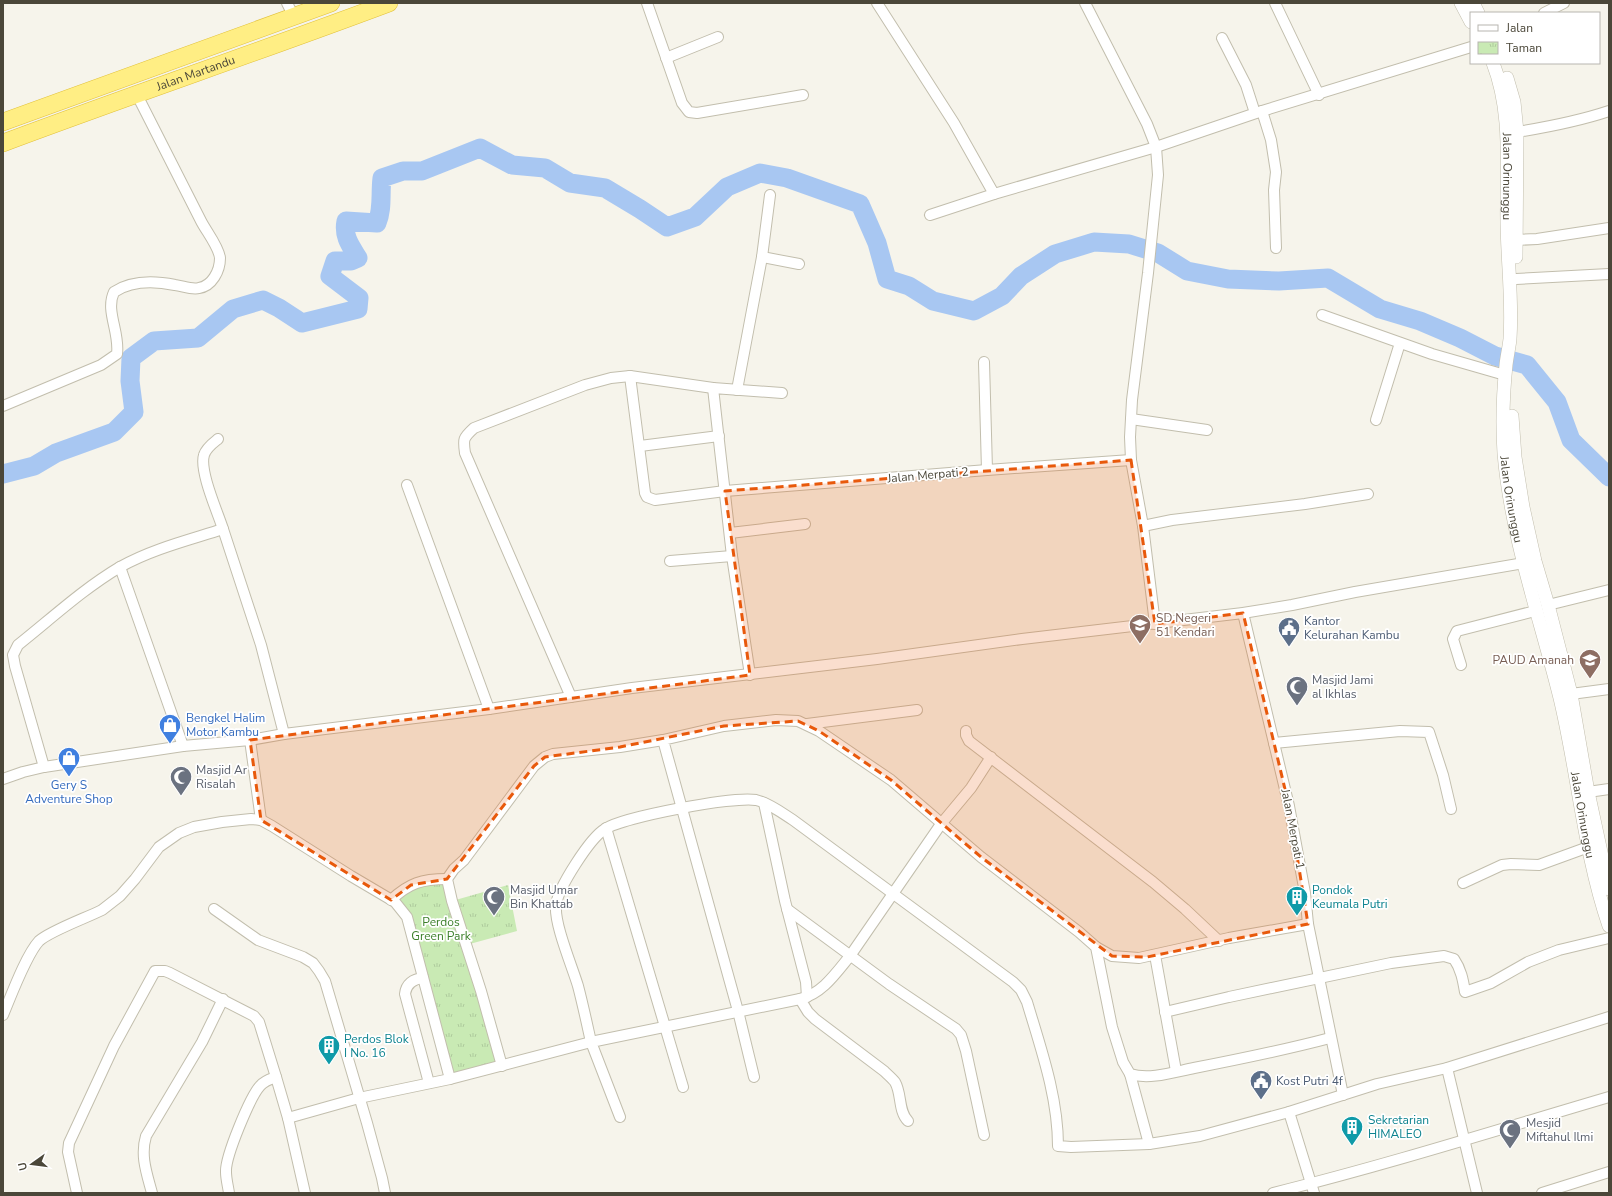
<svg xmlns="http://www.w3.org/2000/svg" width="1612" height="1196" font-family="'Nunito Sans',sans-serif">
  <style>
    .park { fill: url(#park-tufts) }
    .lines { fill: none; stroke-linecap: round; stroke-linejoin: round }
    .river { stroke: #a8c7f2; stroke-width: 19 }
    .minor-casing { stroke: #c2bead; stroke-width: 12 }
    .tertiary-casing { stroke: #c2bead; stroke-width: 14 }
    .trunk-casing { stroke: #e1c03a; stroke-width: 18 }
    .minor { stroke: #fff; stroke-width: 10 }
    .tertiary { stroke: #fff; stroke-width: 13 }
    .trunk { stroke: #ffee84; stroke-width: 17 }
    .marked { fill: #e8590c; fill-opacity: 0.2; stroke: #e8590c; stroke-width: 3; stroke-dasharray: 8 5; stroke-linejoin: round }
    .labels { text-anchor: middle; stroke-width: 3.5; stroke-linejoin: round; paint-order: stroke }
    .street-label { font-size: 12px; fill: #4b4739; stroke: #fff }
    .education-label { font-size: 12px; fill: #785e54; stroke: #fff; text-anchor: start }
    .service-label { font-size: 12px; fill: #4e5e75; stroke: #fff; text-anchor: start }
    .worship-label { font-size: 12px; fill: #5b616d; stroke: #fff; text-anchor: start }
    .shop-label { font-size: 12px; fill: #366cbe; stroke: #fff; text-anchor: start }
    .culture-label { font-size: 12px; fill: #0d838f; stroke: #fff; text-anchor: start }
    .park-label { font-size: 12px; fill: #3b7f29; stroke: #fff }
  </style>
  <defs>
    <pattern id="park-tufts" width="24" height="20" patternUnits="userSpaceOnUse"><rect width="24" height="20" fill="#c9eab4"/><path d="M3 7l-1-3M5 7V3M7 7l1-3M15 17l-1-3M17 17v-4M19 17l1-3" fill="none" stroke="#aeca9c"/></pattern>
  </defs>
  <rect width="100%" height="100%" fill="#f6f4eb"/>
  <polygon class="park" points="447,879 452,901 508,885 517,931 466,945 502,1066 450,1078 396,898 411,885"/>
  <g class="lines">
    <path class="river" d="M 3,474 L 34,466 L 56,453 L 114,432 L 134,412 L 130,381 L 131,358 L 154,341 L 198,338 L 233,309 L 263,300 L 279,308 L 302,323 L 358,309 L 359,298 L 330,276 L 335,261 L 351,261 L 358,258 C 350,245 343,236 346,221 L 377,223 C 383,209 380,193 382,178 L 403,171 L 422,171 L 480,148 L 512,165 L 545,168 L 570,183 L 605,188 L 640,209 L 667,227 L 695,217 L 727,187 L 760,173 L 787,178 L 860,204 L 877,243 L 887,279 L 909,286 L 933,301 L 974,311 L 1002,296 L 1021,276 L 1055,254 L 1094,242 L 1129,244 L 1158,253 L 1187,271 L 1228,279 L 1279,281 L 1328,278 L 1380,309 L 1420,321 L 1460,338 L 1495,356 L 1527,365 L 1557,402 L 1571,440 L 1609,477"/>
    <g class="minor-casing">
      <g id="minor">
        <polyline points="287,3 294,17"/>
        <polyline points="647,3 682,103 689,112 697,113 803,95"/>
        <polyline points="877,3 954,123 994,194 1156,147 1262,111 1471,47"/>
        <polyline points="1085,3 1147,124 1156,147 1158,175 1148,273 1132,400 1130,437 1131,460 1143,526 1155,624"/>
        <polyline points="1275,3 1319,95"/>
        <polyline points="1544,13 1564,3"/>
        <polyline points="1222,38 1246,85 1255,113"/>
        <polyline points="666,58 718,37"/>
        <polyline points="1262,111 1271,140 1276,172 1274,190 1276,248"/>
        <path d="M 1517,132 C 1548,127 1579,121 1609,111"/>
        <polyline points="930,215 994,194"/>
        <polyline points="1516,240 1537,239 1609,228"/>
        <polyline points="762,257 799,264"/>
        <polyline points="1516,279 1609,274"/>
        <polyline points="1322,315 1432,354 1505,375"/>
        <polyline points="984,362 987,470"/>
        <polyline points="630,376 645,493 647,497 655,500 725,491 987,470 1131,460"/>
        <polyline points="737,390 762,257 770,195"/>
        <path d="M 3,406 L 101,365 L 117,354 C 120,332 105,311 114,292 C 132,280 155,281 175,285 C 183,286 192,290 199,288 C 212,286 220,271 220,258 C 219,247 206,231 201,221 C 179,178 158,136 136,93"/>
        <polyline points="1131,419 1207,430"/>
        <polyline points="1376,420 1400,343"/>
        <polyline points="640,446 719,436"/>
        <polyline points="407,485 489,709"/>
        <polyline points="1143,526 1172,520 1305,504 1368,494"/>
        <polyline points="223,529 261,645 284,734"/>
        <polyline points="730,533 805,524"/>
        <polyline points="670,561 732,556"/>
        <polyline points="120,567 183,746"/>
        <polyline points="1548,605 1609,590"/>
        <polyline points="1243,613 1289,806 1305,893 1308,924 1343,1095"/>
        <polyline points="1461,665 1453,639 1457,631 1535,611"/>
        <polyline points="750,675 732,556 713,388 782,393"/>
        <polyline points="1571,694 1609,689"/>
        <path d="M 571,697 L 465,453 C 463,439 463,438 474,428 L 585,385 L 611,378 L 630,376 L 713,388"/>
        <polyline points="807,724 917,710"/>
        <polyline points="966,731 966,735 969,741 1153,882 1185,909 1219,941"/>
        <polyline points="250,740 261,820"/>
        <polyline points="1274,743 1400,731 1429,732 1443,775 1451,809"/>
        <path d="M 44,767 L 15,666 L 13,655 L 18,645 C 52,618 83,589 120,567 C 152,549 189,540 223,529 C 218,513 199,471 204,455 C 206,448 213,443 218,439"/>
        <polyline points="3,779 23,772 44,767 183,746 250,740 284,734 489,709 632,688 877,659 1022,639 1243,613 1292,605 1355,592 1530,562"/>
        <polyline points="1588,792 1609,789"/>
        <polyline points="764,803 785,901 806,982 807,997"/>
        <polyline points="606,828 683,1087"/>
        <polyline points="1463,883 1502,865 1511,864 1539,865 1594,845"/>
        <path d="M 391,900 C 409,883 422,879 447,879"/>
        <polyline points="214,909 258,940 303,957 313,963 319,971 325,981 367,1123 382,1178 385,1193"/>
        <polyline points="787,909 889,984 956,1029 961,1035 966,1051 984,1135"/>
        <polyline points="1096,947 1112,956 1139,958 1229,938 1308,924"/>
        <polyline points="1155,955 1176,1071"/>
        <path d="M 423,978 C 413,979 406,984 405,994 L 429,1083"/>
        <path d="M 800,999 L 808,1012 L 815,1019 L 884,1071 C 887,1074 892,1078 895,1082 C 902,1094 898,1111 908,1121"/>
        <path d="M 1165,1012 L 1229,997 L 1391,963 L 1444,956 L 1454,959 C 1461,969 1463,980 1465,992 L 1491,983 L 1528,962 L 1559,950 L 1609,938"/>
        <path d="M 3,1015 C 11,996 26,955 39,941 C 50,931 86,918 102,910 L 120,896 L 135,879 L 159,847 L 179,833 L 194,827 L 222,822 L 251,819 L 261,820 L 272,826 L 351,876 L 395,902 L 407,917 L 450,1079"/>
        <polyline points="502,1066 481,991 452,901 447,879 454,869 464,860 534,766 545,757 553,754 620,747 663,740"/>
        <polyline points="1447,1068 1477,1193"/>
        <polyline points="1130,1074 1149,1144"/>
        <path d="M 754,1077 L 738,1011 L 663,740 L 724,726 L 776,720 L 798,721 L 819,731 L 891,780 L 981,857 L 1079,932 L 1096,947 L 1112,1027 L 1123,1062 L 1130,1074 C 1150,1080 1174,1072 1194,1068 C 1240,1059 1285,1050 1330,1038"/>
        <polyline points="1289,1112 1314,1193"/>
        <path d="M 620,1117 L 591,1042 L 800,999 C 822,994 836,973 850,956 L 941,824 L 971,788 L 991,757"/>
        <polyline points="288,1118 305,1193"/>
        <polyline points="77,1193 68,1152 69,1143 114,1046 155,971 165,971 170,973 254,1016 259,1022 276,1077"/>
        <path d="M 152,1193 C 147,1174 140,1156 146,1136 L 202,1042 L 223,999"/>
        <path d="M 229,1193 C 228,1186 226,1179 226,1172 C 225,1157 250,1097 260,1086 C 264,1081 270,1079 276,1077 L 288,1118 L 359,1098 L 450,1079 L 591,1042 C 587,1024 583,1005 578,986 C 572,966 554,924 556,905 C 558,888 590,838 605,829 C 623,817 734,796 756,800 C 769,803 782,813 793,820 L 1013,982 L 1021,990 L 1027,1002 C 1041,1049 1058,1097 1058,1146 L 1071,1147 L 1149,1144 L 1200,1136 L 1289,1112 L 1377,1084 L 1447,1068 L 1609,1017"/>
        <path d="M 1273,1193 C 1386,1165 1497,1130 1609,1097"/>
        <polyline points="1542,1193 1609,1172"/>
      </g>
    </g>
    <g class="tertiary-casing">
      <g id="tertiary">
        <polyline points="1461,3 1471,22"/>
        <polyline points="1473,3 1478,13"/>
        <path id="s1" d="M 1493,63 C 1511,109 1507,158 1507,207 C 1506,251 1513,295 1510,339 C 1509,348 1507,356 1506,365 C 1503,394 1502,424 1504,453 C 1511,537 1540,617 1560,698 C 1578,773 1584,853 1609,926"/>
        <polyline points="1507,78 1514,102 1517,132 1516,257"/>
        <polyline points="1512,416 1515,457 1523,507 1535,561 1548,605 1571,694 1588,792 1609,889"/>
      </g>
    </g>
    <g class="trunk-casing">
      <g id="trunk">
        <polyline points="3,122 331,3"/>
        <path id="s2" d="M 3,143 C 131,95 261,51 389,3"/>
      </g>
    </g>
    <use href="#minor" class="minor"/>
    <use href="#tertiary" class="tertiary"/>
    <use href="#trunk" class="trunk"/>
  </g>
  <path class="marked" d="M 1131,460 L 1155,624 L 1243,613 L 1289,806 L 1308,924 L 1147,957 L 1112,956 L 981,857 L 891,780 L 819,731 L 798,721 L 724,726 L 620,747 L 545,757 L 534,766 L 447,879 L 411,885 L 391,900 L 261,820 L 250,740 L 750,675 L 725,491 Z"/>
  <defs>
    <g id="school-pin" transform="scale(1.15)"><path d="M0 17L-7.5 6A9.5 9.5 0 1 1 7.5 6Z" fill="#8d6e63" stroke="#fff"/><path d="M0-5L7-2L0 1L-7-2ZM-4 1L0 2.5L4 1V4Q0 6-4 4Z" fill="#fff"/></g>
    <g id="civic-pin" transform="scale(1.15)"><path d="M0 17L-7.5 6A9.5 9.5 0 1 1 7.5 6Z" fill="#5c6f8a" stroke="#fff"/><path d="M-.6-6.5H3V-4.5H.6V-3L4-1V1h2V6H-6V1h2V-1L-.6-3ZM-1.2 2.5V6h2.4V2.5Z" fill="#fff"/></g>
    <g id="mosque-pin" transform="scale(1.15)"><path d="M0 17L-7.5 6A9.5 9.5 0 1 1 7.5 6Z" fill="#6b7280" stroke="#fff"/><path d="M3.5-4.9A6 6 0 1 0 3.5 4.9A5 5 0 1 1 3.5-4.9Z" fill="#fff"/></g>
    <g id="shop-pin" transform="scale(1.15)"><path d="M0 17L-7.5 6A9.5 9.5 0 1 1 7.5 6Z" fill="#3f7fe0" stroke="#fff"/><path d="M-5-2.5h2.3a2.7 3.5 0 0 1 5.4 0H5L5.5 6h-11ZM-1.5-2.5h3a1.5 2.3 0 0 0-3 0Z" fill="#fff"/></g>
    <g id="building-pin" transform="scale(1.15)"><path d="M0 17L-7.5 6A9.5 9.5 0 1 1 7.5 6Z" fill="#0f9aa8" stroke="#fff"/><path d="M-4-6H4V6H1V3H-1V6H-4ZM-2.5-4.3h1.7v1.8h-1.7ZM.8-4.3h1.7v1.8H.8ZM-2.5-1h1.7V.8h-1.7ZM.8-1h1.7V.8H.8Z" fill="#fff"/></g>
  </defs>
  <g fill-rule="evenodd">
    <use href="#school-pin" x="1140" y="625"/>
    <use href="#civic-pin" x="1289" y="628"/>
    <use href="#school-pin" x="1590" y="660"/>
    <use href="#mosque-pin" x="1297" y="687"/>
    <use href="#shop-pin" x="170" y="725"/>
    <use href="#shop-pin" x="69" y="758"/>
    <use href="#mosque-pin" x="181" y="777"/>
    <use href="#mosque-pin" x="494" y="897"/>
    <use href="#building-pin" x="1297" y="897"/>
    <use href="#building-pin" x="329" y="1046"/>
    <use href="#civic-pin" x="1261" y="1081"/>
    <use href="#building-pin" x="1352" y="1127"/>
    <use href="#mosque-pin" x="1510" y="1130"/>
  </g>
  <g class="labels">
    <g class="street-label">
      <text dy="4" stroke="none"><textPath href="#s2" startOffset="205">Jalan Martandu</textPath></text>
      <text dy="4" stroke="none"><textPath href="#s1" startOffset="115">Jalan Orinunggu</textPath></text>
      <text transform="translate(928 475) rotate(-5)" y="4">Jalan Merpati 2</text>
      <text dy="4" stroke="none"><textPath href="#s1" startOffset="439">Jalan Orinunggu</textPath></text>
      <text dy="4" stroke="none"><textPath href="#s1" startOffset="763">Jalan Orinunggu</textPath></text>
      <text transform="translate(1293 829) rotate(79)" y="4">Jalan Merpati 1</text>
    </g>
    <g class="education-label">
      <text x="1156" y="622">SD Negeri<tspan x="1156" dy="14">51 Kendari</tspan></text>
      <text x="1574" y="664" text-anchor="end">PAUD Amanah</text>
    </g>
    <g class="service-label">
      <text x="1304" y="625">Kantor<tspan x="1304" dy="14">Kelurahan Kambu</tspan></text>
      <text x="1276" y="1085">Kost Putri 4f</text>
    </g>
    <g class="worship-label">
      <text x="1312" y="684">Masjid Jami<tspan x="1312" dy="14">al Ikhlas</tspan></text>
      <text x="196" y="774">Masjid Ar<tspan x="196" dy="14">Risalah</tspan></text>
      <text x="510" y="894">Masjid Umar<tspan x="510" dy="14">Bin Khattab</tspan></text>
      <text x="1526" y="1127">Mesjid<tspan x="1526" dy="14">Miftahul Ilmi</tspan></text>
    </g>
    <g class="shop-label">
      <text x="186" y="722">Bengkel Halim<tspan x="186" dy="14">Motor Kambu</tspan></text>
      <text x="69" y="789" text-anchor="middle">Gery S<tspan x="69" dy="14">Adventure Shop</tspan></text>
    </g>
    <g class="culture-label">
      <text x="1312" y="894">Pondok<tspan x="1312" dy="14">Keumala Putri</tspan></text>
      <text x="344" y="1043">Perdos Blok<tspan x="344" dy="14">I No. 16</tspan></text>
      <text x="1368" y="1124">Sekretarian<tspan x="1368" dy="14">HIMALEO</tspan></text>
    </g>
    <g class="park-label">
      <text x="441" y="926">Perdos<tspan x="441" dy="14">Green Park</tspan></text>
    </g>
  </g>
  <rect width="1612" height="1196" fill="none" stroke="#4b4739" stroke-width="8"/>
  <rect x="1470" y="12" width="130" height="52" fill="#ffffff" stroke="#b7b5b0"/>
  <rect x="1478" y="25" width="20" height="6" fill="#ffffff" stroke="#b7b5b0"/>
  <text x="1506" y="32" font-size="12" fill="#4b4739">Jalan</text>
  <rect x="1478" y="42" width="20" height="12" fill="url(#park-tufts)" stroke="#b7b5b0"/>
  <text x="1506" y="52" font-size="12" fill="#4b4739">Taman</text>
  <g transform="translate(32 1164) rotate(256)" stroke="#ffffff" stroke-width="3" paint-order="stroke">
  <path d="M0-3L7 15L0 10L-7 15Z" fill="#4b4739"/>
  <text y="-6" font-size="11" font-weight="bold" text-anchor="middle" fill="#4b4739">U</text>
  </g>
</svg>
